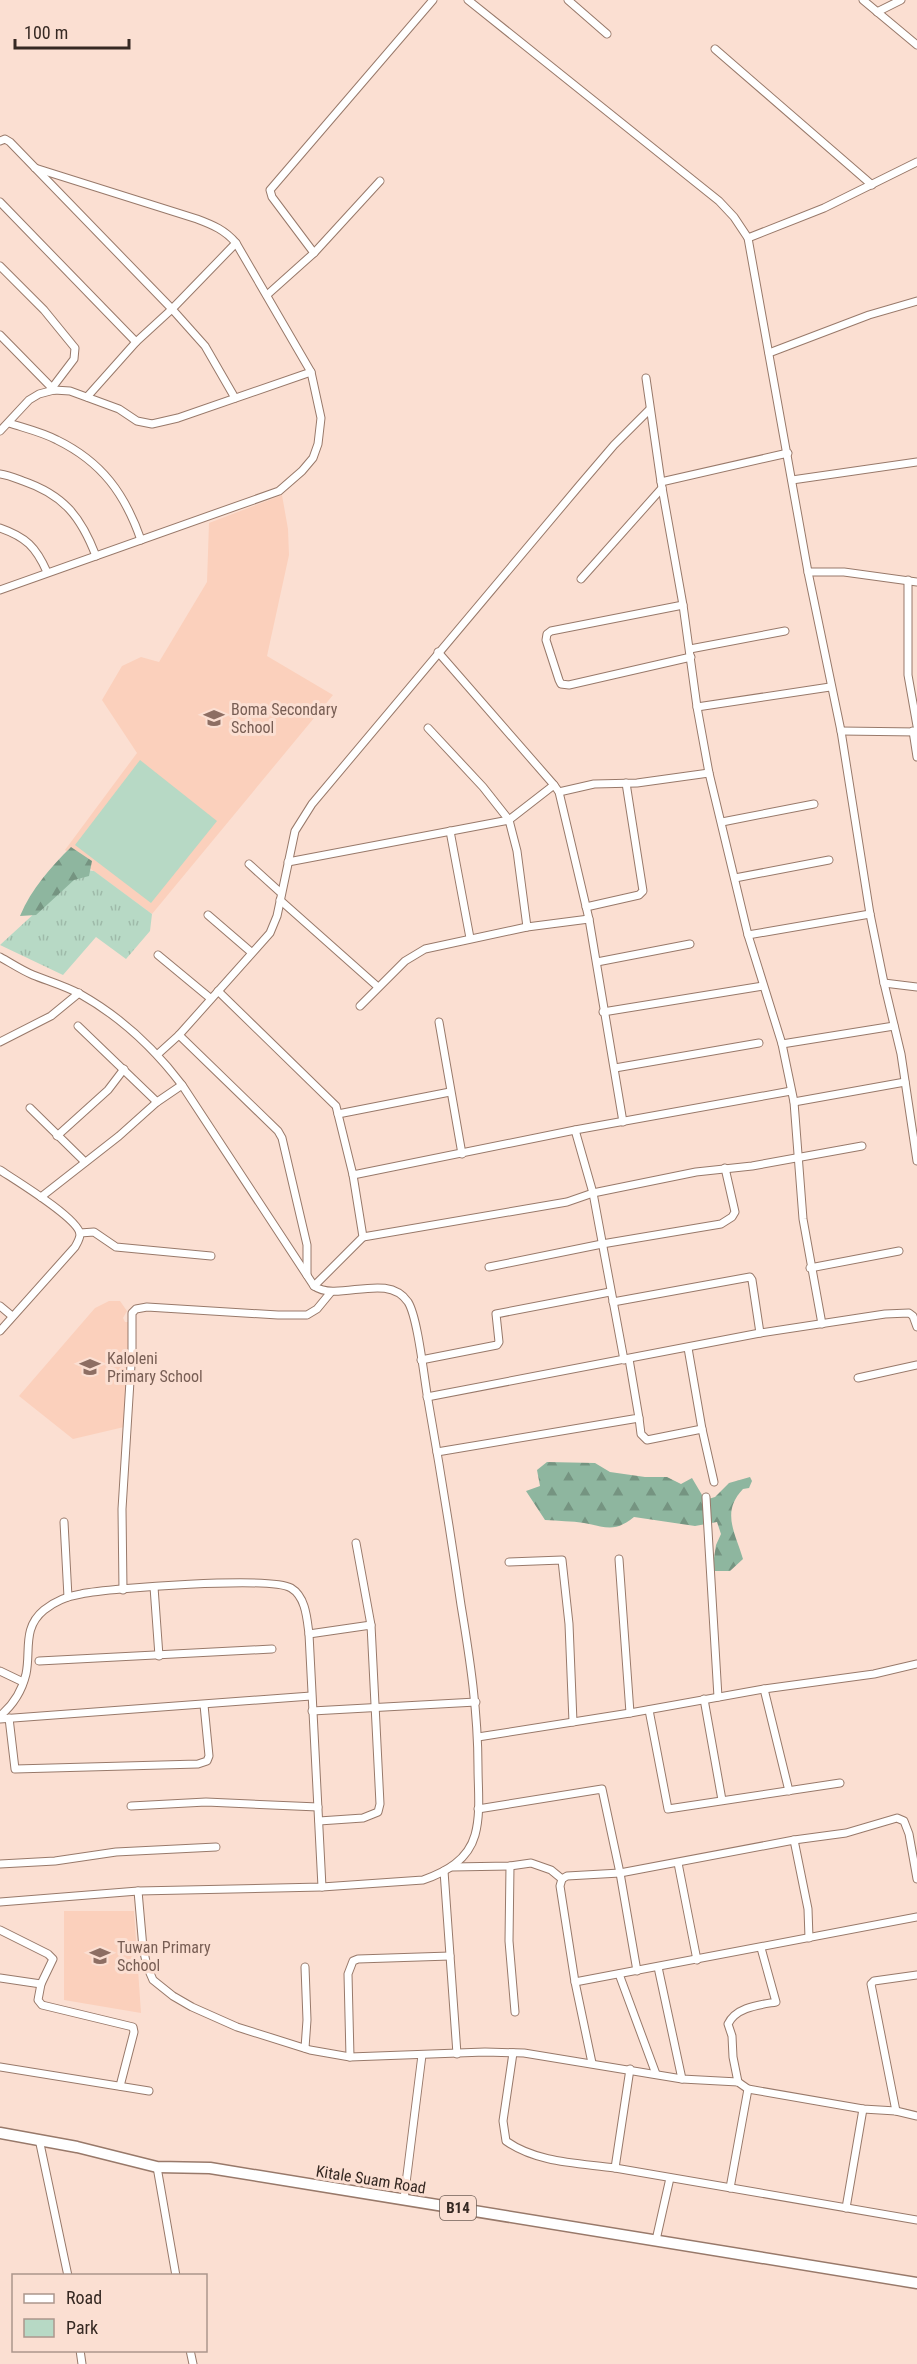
<svg xmlns="http://www.w3.org/2000/svg" width="917" height="2364" font-family="'Roboto Condensed',sans-serif">
  <style>
    .built { fill: #fbd0bc }
    .grass { fill: url(#grass-tufts) }
    .forest { fill: url(#forest-firs) }
    .park { fill: #b7d9c5 }
    .lines { fill: none; stroke-linecap: round; stroke-linejoin: round }
    .minor-casing { stroke: #98796a; stroke-width: 9 }
    .trunk-casing { stroke: #98796a; stroke-width: 13 }
    .minor { stroke: #fff; stroke-width: 7 }
    .trunk { stroke: #fff; stroke-width: 10 }
    .labels { text-anchor: middle; stroke-width: 6; stroke-linejoin: round; paint-order: stroke }
    .shield { fill: #fbdfd2; stroke: #716058; stroke-width: 1.5 }
    .shield-label { font-size: 15px; font-weight: bold; fill: #362923 }
    .education-label { font-size: 16px; fill: #785e54; stroke: #fbdfd2; text-anchor: start }
    .street-label { font-size: 16px; fill: #362923; stroke: #fbdfd2 }
  </style>
  <defs>
    <pattern id="grass-tufts" width="24" height="20" patternUnits="userSpaceOnUse" patternTransform="scale(1.5)"><rect width="24" height="20" fill="#b7d9c5"/><path d="M3 7l-1-3M5 7V3M7 7l1-3M15 17l-1-3M17 17v-4M19 17l1-3" fill="none" stroke="#9ebaa9"/></pattern>
    <pattern id="forest-firs" width="22" height="20" patternUnits="userSpaceOnUse" patternTransform="scale(1.5)"><rect width="22" height="20" fill="#8eb69f"/><path d="M5 1l3.5 6h-7zM16 11l3.5 6h-7z" fill="#759481"/></pattern>
  </defs>
  <rect width="100%" height="100%" fill="#fbdfd2"/>
  <g class="built">
    <polygon points="282,495 288,529 289,555 267,656 333,695 152,914 65,850 137,753 102,700 122,666 141,657 159,662 207,582 209,523"/>
    <polygon points="109,1301 120,1301 127,1311 123,1318 125,1322 129,1322 130,1328 124,1427 73,1439 19,1396 95,1308"/>
    <polygon points="64,1911 134,1911 141,2013 64,2000"/>
  </g>
  <polygon class="grass" points="77,869 94,871 152,914 150,931 126,959 96,937 63,975 0,945 49,900"/>
  <g class="forest">
    <path d="M 71,847 L 92,861 L 89,876 L 74,880 L 36,915 L 20,916 C 32,888 50,868 71,847 Z"/>
    <path d="M 547,1462 L 595,1463 L 610,1472 L 645,1477 L 667,1477 L 681,1484 L 692,1478 L 705,1500 L 715,1497 L 729,1483 L 750,1477 L 752,1481 L 749,1488 L 743,1489 C 721,1512 735,1532 743,1559 L 730,1571 L 712,1571 L 716,1545 L 721,1534 L 717,1522 L 695,1526 L 634,1517 C 614,1533 606,1527 584,1523 C 572,1521 558,1521 545,1520 L 526,1491 L 540,1486 L 537,1470 Z"/>
  </g>
  <polygon class="park" points="140,760 217,821 151,903 75,845"/>
  <g class="lines">
    <g class="minor-casing">
      <g id="minor">
        <polyline points="468,0 719,201 734,217 748,238 808,572 841,731 870,914 884,983 901,1054 917,1161"/>
        <polyline points="568,0 607,34"/>
        <polyline points="863,0 917,45"/>
        <polyline points="877,12 901,0"/>
        <polyline points="715,49 872,185"/>
        <polyline points="0,141 5,139 10,142 172,309 136,342 87,397"/>
        <polyline points="0,202 136,342"/>
        <polyline points="748,238 824,208 917,162"/>
        <polyline points="314,253 272,197 270,190 433,0"/>
        <polyline points="0,266 44,310 75,348 74,359 52,388"/>
        <polyline points="267,295 314,253 380,181"/>
        <polyline points="0,335 54,390"/>
        <polyline points="769,353 869,315 917,301"/>
        <polyline points="646,378 661,482 683,605 697,707 709,773 748,935 782,1044 794,1102 803,1219 822,1324"/>
        <polyline points="235,398 205,346 172,309 236,243"/>
        <path d="M 9,423 C 24,428 42,432 57,440 C 102,462 125,494 141,540"/>
        <polyline points="0,431 29,400 39,394 54,390 70,391 119,409 137,421 152,424 178,418 311,372"/>
        <path d="M 0,474 C 8,475 15,478 23,481 C 64,495 81,517 96,556"/>
        <polyline points="792,480 917,462"/>
        <polyline points="661,482 788,453"/>
        <path d="M 0,528 C 26,537 36,547 47,572"/>
        <polyline points="808,572 844,572 917,582"/>
        <polyline points="581,579 662,488"/>
        <polyline points="908,580 908,675 917,726"/>
        <path d="M 0,590 L 279,491 L 302,471 L 313,458 L 318,444 L 321,418 L 311,372 L 236,243 C 225,230 213,225 197,219 L 35,168"/>
        <polyline points="683,605 551,631 547,634 546,640 559,680 561,684 569,685 691,657"/>
        <polyline points="690,649 785,631"/>
        <polyline points="438,652 554,785 559,792 589,919 623,1122"/>
        <polyline points="697,707 830,687"/>
        <polyline points="428,728 483,787 509,820 554,785"/>
        <polyline points="841,731 917,732"/>
        <polyline points="913,731 917,757"/>
        <polyline points="559,792 594,784 637,783 709,773"/>
        <polyline points="722,822 814,804"/>
        <polyline points="450,831 470,938"/>
        <polyline points="288,862 509,820 517,851 527,927"/>
        <polyline points="249,864 281,893"/>
        <polyline points="735,878 829,860"/>
        <polyline points="280,900 378,987"/>
        <polyline points="586,907 639,895 643,891 626,783"/>
        <polyline points="208,915 251,952"/>
        <polyline points="748,935 870,914"/>
        <polyline points="158,955 210,998"/>
        <path d="M 0,957 C 11,963 21,970 33,975 C 48,981 65,986 80,994 C 121,1017 154,1048 182,1085 L 314,1286 C 338,1303 387,1271 408,1302 C 418,1318 424,1378 428,1400 C 440,1468 451,1536 461,1605 C 470,1659 478,1712 478,1767 C 478,1789 481,1813 475,1835 C 468,1860 446,1872 423,1880 L 322,1887 L 138,1891 L 0,1902"/>
        <polyline points="597,962 690,944"/>
        <polyline points="884,983 917,987"/>
        <polyline points="218,991 336,1106 353,1175 575,1130 791,1091"/>
        <polyline points="360,1006 405,961 425,949 527,927 589,919"/>
        <polyline points="603,1012 763,986"/>
        <polyline points="439,1022 462,1154"/>
        <polyline points="78,1026 157,1102"/>
        <polyline points="179,1035 278,1131 282,1138 307,1245 307,1275"/>
        <polyline points="0,1042 51,1016 79,993"/>
        <polyline points="782,1044 894,1026"/>
        <polyline points="158,1054 179,1035 270,933 277,916 295,831 312,804 579,486 614,445 649,410"/>
        <polyline points="615,1068 759,1043"/>
        <polyline points="794,1102 905,1082"/>
        <polyline points="30,1108 85,1162"/>
        <polyline points="338,1114 450,1092"/>
        <polyline points="575,1130 593,1193 624,1360"/>
        <polyline points="57,1136 108,1090 124,1069"/>
        <path d="M 0,1170 C 15,1180 78,1218 80,1234 C 80,1239 77,1243 75,1247 L 0,1331"/>
        <polyline points="41,1197 119,1136 157,1102 182,1085"/>
        <polyline points="80,1233 94,1232 116,1247 211,1256"/>
        <polyline points="363,1237 567,1202 593,1193 696,1172 752,1166 862,1146"/>
        <polyline points="489,1267 602,1244 721,1224 732,1217 735,1212 725,1168"/>
        <polyline points="810,1268 899,1251"/>
        <polyline points="314,1286 363,1237 353,1175"/>
        <polyline points="613,1302 750,1277 752,1280 760,1333"/>
        <polyline points="0,1306 12,1316"/>
        <polyline points="688,1348 702,1429 714,1482"/>
        <polyline points="421,1360 497,1345 499,1342 496,1314 610,1292"/>
        <polyline points="858,1378 917,1365"/>
        <polyline points="427,1397 760,1333 885,1314 909,1313 913,1316 917,1327"/>
        <polyline points="639,1418 641,1434 647,1440 702,1429"/>
        <polyline points="437,1452 639,1418 629,1359"/>
        <polyline points="706,1497 718,1697"/>
        <polyline points="64,1522 68,1597"/>
        <polyline points="356,1543 371,1625"/>
        <polyline points="619,1559 630,1713"/>
        <polyline points="509,1562 562,1560 569,1624 573,1722"/>
        <polyline points="154,1587 159,1656"/>
        <polyline points="123,1590 122,1509 132,1349 132,1313 136,1309 147,1307 278,1315 307,1315 317,1309 331,1292"/>
        <polyline points="309,1634 371,1625 380,1804 378,1812 363,1818 319,1821"/>
        <polyline points="39,1661 272,1649"/>
        <polyline points="0,1671 23,1682"/>
        <polyline points="764,1689 789,1791"/>
        <polyline points="704,1699 722,1800"/>
        <polyline points="649,1710 668,1809 840,1783"/>
        <polyline points="312,1711 476,1702"/>
        <path d="M 0,1716 C 13,1705 22,1691 26,1674 C 31,1651 22,1628 44,1610 C 54,1602 68,1596 81,1594 C 111,1588 270,1576 291,1588 C 306,1597 307,1619 309,1634 L 322,1887"/>
        <polyline points="9,1718 15,1769 198,1764 207,1761 209,1756 204,1705"/>
        <polyline points="0,1719 311,1696"/>
        <polyline points="478,1737 630,1713 764,1689 874,1674 917,1664"/>
        <polyline points="131,1806 206,1802 318,1807"/>
        <polyline points="478,1809 602,1789 620,1873 637,1971"/>
        <polyline points="794,1840 846,1833 897,1818 904,1821 909,1834 917,1879"/>
        <polyline points="678,1863 697,1960"/>
        <polyline points="0,1864 55,1861 116,1852 216,1847"/>
        <polyline points="510,1866 509,1941 515,2012"/>
        <polyline points="452,1867 510,1866 531,1863 551,1870 562,1879"/>
        <polyline points="444,1871 457,2054"/>
        <polyline points="562,1879 567,1876 620,1873 794,1840 808,1909 809,1938"/>
        <polyline points="562,1879 560,1886 575,1982 592,2063"/>
        <polyline points="138,1891 143,1948 147,1966 153,1980 173,1996 192,2007 237,2027 310,2050 350,2057 485,2052 524,2053 682,2079 738,2082 748,2089 863,2109 896,2111 917,2116"/>
        <polyline points="0,1930 48,1954 53,1959 41,1984 38,2000 42,2005 133,2027 134,2032 120,2086"/>
        <polyline points="305,1967 307,2020 305,2048"/>
        <polyline points="658,1967 682,2079"/>
        <polyline points="619,1974 656,2074"/>
        <polyline points="0,1978 41,1984"/>
        <polyline points="575,1982 917,1917"/>
        <path d="M 513,2053 L 503,2121 L 506,2141 C 537,2163 579,2163 615,2168 L 630,2069"/>
        <polyline points="350,2057 348,1974 353,1961 358,1959 450,1956"/>
        <polyline points="0,2067 149,2091"/>
        <path d="M 738,2082 L 733,2057 L 732,2036 L 728,2024 C 736,2007 759,2005 776,2002 L 761,1948"/>
        <polyline points="896,2111 871,1984 874,1981 917,1975"/>
        <polyline points="39,2139 68,2276"/>
        <polyline points="157,2167 176,2276"/>
        <polyline points="615,2168 917,2220"/>
        <polyline points="730,2188 748,2089"/>
        <polyline points="404,2199 422,2055"/>
        <polyline points="846,2208 863,2109"/>
        <polyline points="656,2240 670,2178"/>
        <polyline points="80,2350 82,2364"/>
        <polyline points="190,2350 193,2364"/>
      </g>
    </g>
    <g class="trunk-casing">
      <polyline id="trunk" points="0,2133 77,2147 157,2167 210,2168 917,2283"/>
    </g>
    <use href="#minor" class="minor"/>
    <use href="#trunk" class="trunk"/>
  </g>
  <defs>
    <g id="school-bare" transform="scale(1.62)"><path d="M0-5L7-2L0 1L-7-2ZM-4 1L0 2.5L4 1V4Q0 6-4 4Z" fill="#8d6e63" stroke="#fbdfd2" stroke-width="2.5" paint-order="stroke"/></g>
  </defs>
  <g fill-rule="evenodd">
    <use href="#school-bare" x="214" y="718"/>
    <use href="#school-bare" x="90" y="1367"/>
    <use href="#school-bare" x="100" y="1956"/>
  </g>
  <g class="labels">
    <rect class="shield" x="440" y="2196" width="36" height="24" rx="4.5"/>
    <g class="shield-label">
      <text x="458" y="2213">B14</text>
    </g>
    <g class="education-label">
      <text x="231" y="715">Boma Secondary<tspan x="231" dy="18">School</tspan></text>
      <text x="107" y="1364">Kaloleni<tspan x="107" dy="18">Primary School</tspan></text>
      <text x="117" y="1953">Tuwan Primary<tspan x="117" dy="18">School</tspan></text>
    </g>
    <g class="street-label">
      <text transform="translate(371 2179) rotate(9)" y="6">Kitale Suam Road</text>
    </g>
  </g>
  <rect x="12" y="2274" width="195" height="78" fill="#fbdfd2" stroke="#ac968c" stroke-width="1.5"/>
  <rect x="24" y="2294" width="30" height="9" fill="#ffffff" stroke="#ac968c" stroke-width="1.5"/>
  <text x="66" y="2304" font-size="18" fill="#362923">Road</text>
  <rect x="24" y="2319" width="30" height="18" fill="#b7d9c5" stroke="#ac968c" stroke-width="1.5"/>
  <text x="66" y="2334" font-size="18" fill="#362923">Park</text>
  <path d="M15 39v9h114v-9" fill="none" stroke="#362923" stroke-width="3"/>
  <text x="24" y="39" font-size="18" fill="#362923" stroke="#fbdfd2" stroke-width="4.5" paint-order="stroke">100 m</text>
</svg>
